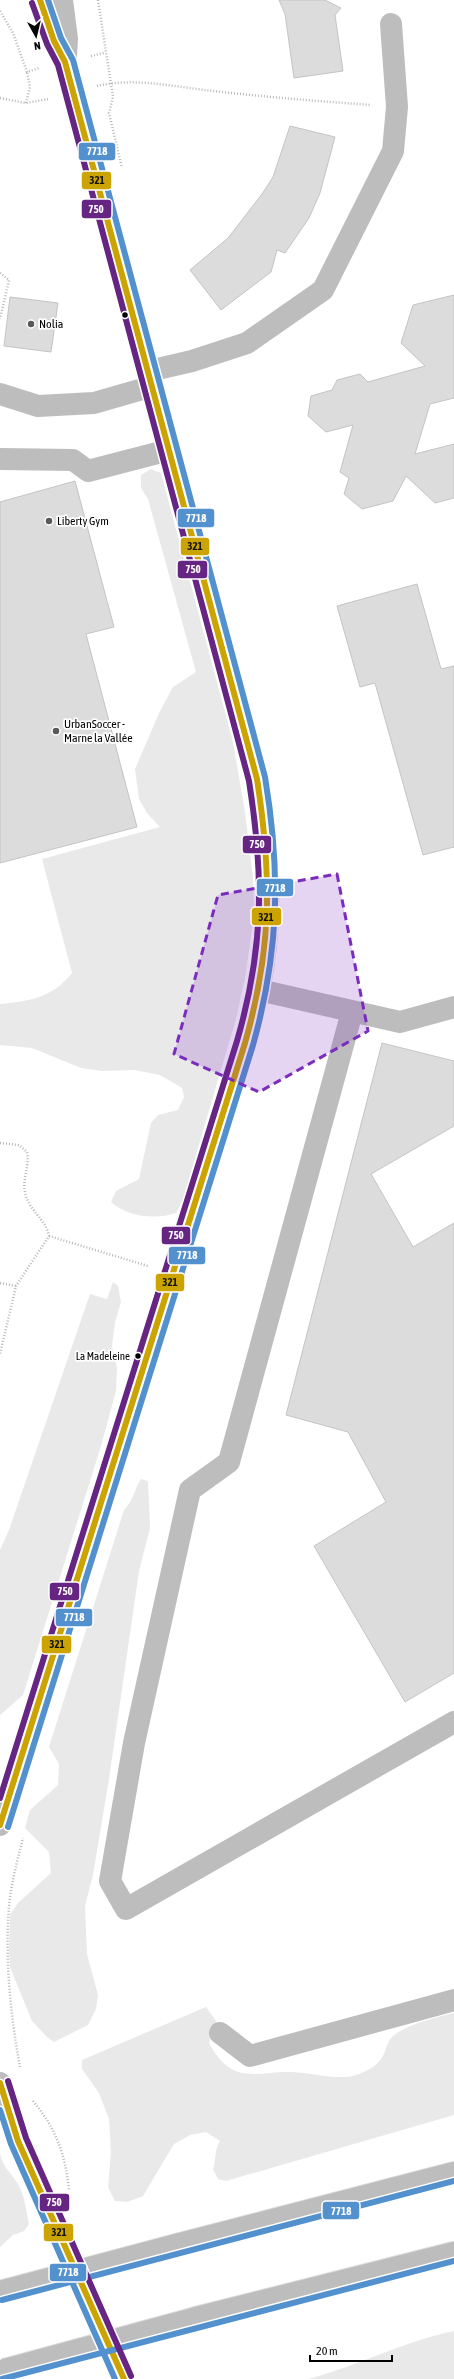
<svg xmlns="http://www.w3.org/2000/svg" width="454" height="2379" font-family="'Asap Condensed',sans-serif">
  <style>
    .green { fill: #e9e9e9 }
    .building { fill: #dcdcdc; stroke: #c4c4c4 }
    .lines { fill: none; stroke-linecap: round; stroke-linejoin: round }
    .highway-casing { stroke: #dbdbdb; stroke-width: 24 }
    .path { stroke: #b8b8b8; stroke-width: 2.5; stroke-dasharray: 1 2; stroke-linecap: butt }
    .minor { stroke: #bdbdbd; stroke-width: 22 }
    .highway { stroke: #bdbdbd; stroke-width: 22 }
    .highway-bridge-casing { stroke: #dbdbdb; stroke-width: 24; stroke-linecap: butt }
    .highway-bridge { stroke: #bdbdbd; stroke-width: 22 }
    .bus-1-casing { stroke: #fff; stroke-width: 9 }
    .bus-2-casing { stroke: #fff; stroke-width: 9 }
    .bus-3-casing { stroke: #fff; stroke-width: 9 }
    .bus-1 { stroke: #cca402; stroke-width: 6 }
    .bus-2 { stroke: #5291ce; stroke-width: 6 }
    .bus-3 { stroke: #662483; stroke-width: 6 }
    .marked { fill: #7b2cbf; fill-opacity: 0.2; stroke: #7b2cbf; stroke-width: 3; stroke-dasharray: 8 5; stroke-linejoin: round }
    .bus-dot { fill: #000; stroke: #fff; stroke-width: 1.5 }
    .poi-dot { fill: #595959; stroke: #fff; stroke-width: 1.5 }
    .labels { text-anchor: middle; stroke-width: 3.5; stroke-linejoin: round; paint-order: stroke }
    .bus-label { font-size: 11px; fill: #000; stroke: #fff; text-anchor: end }
    .poi-label { font-size: 12px; fill: #000; stroke: #fff; text-anchor: start }
    .line-badge { stroke: #fff; stroke-width: 1.5 }
    .badge-label { font-size: 11px; text-anchor: middle; font-weight: bold; fill: #fff }
    .pale-badge-label { font-size: 11px; text-anchor: middle; font-weight: bold; fill: #111 }
  </style>
  <rect width="100%" height="100%" fill="#fff"/>
  <g class="green">
    <path d="M 151,469 L 161,473 L 233,742 L 245,812 L 253,878 L 254,915 L 245,978 L 236,1019 L 183,1199 L 176,1213 C 155,1220 128,1217 111,1202 L 116,1191 L 139,1179 L 151,1123 L 158,1115 L 178,1110 L 184,1097 L 182,1088 L 160,1075 L 135,1070 L 102,1071 L 81,1068 L 32,1048 L 0,1045 L 0,1004 C 30,1001 52,998 72,973 L 42,859 L 160,827 L 147,813 L 139,799 L 135,769 L 160,711 L 173,687 L 196,672 L 148,499 L 141,488 L 141,475 Z"/>
    <polygon points="113,1282 118,1286 121,1302 115,1322 112,1346 117,1368 116,1391 101,1446 23,1695 0,1715 0,1550 9,1530 90,1294 107,1299"/>
    <path d="M 141,1479 L 148,1481 L 150,1528 L 139,1571 L 109,1779 L 93,1875 L 85,1906 L 87,1954 L 98,1995 L 96,2009 L 88,2025 L 54,2042 L 47,2037 L 32,2021 L 10,1967 L 9,1952 L 10,1915 L 18,1903 L 51,1873 L 49,1852 L 25,1828 L 30,1810 L 58,1785 L 59,1764 L 49,1747 L 124,1510 C 135,1498 133,1492 141,1479 Z"/>
    <path d="M 206,2007 L 216,2021 L 209,2043 C 214,2052 221,2063 230,2068 C 246,2079 272,2071 290,2072 C 310,2072 340,2082 359,2074 C 369,2070 378,2065 383,2056 C 386,2050 387,2042 392,2037 C 405,2025 437,2017 454,2013 L 454,2115 L 226,2181 L 218,2179 L 213,2169 C 217,2159 213,2154 220,2141 L 206,2132 L 190,2135 L 174,2144 L 143,2196 L 127,2202 L 115,2201 L 108,2187 L 111,2153 L 109,2119 L 99,2093 L 82,2069 L 82,2060 Z"/>
    <path d="M 0,2154 C 3,2167 11,2173 18,2184 C 25,2196 26,2212 29,2224 L 24,2231 L 13,2235 L 0,2247 Z"/>
    <path d="M 454,2331 L 454,2379 L 308,2379 C 358,2366 404,2341 454,2331 Z"/>
  </g>
  <g class="building">
    <polygon points="279,0 325,0 341,8 335,15 343,71 294,78 285,14"/>
    <polygon points="290,126 335,137 320,193 309,218 285,253 277,250 271,272 221,310 190,270 228,238 262,194 273,177"/>
    <polygon points="454,295 454,398 430,404 415,454 454,444 454,498 435,503 406,476 393,501 362,509 344,494 349,478 340,472 353,425 326,432 308,416 311,396 332,390 337,380 360,374 368,382 425,366 401,343 413,305"/>
    <polygon points="10,297 58,303 51,352 4,346"/>
    <polygon points="75,481 114,627 86,634 137,827 0,863 0,502"/>
    <polygon points="417,584 441,669 454,666 454,847 423,855 375,683 360,687 337,606"/>
    <polygon points="382,1043 454,1061 454,1126 371,1174 413,1247 454,1223 454,1673 405,1702 314,1546 386,1502 348,1432 286,1415"/>
  </g>
  <g class="lines">
    <g class="highway-casing">
      <g id="highway">
        <polyline points="180,2244 454,2173"/>
        <polyline points="196,2318 454,2253"/>
      </g>
    </g>
    <g class="path">
      <polyline points="98,0 113,97 109,113 122,168"/>
      <polyline points="0,11 13,33 27,72 39,68"/>
      <polyline points="91,56 104,53"/>
      <path d="M 97,86 C 134,77 176,87 213,91 C 265,97 318,101 371,105"/>
      <polyline points="0,98 26,103 48,99"/>
      <polyline points="26,103 30,87 27,72"/>
      <polyline points="0,273 9,280 0,319"/>
      <path d="M 0,1143 L 19,1145 L 27,1152 C 30,1166 22,1179 25,1192 C 28,1210 46,1219 49,1236 L 16,1286 L 0,1354"/>
      <polyline points="49,1236 148,1266"/>
      <polyline points="0,1283 16,1286"/>
      <path d="M 20,2067 C 10,2013 4,1952 10,1897 C 13,1877 18,1857 23,1838"/>
      <path d="M 33,2101 C 56,2128 66,2156 69,2191"/>
    </g>
    <g class="minor">
      <polyline points="62,0 67,39 66,57"/>
      <polyline points="149,371 192,361 247,343 323,290 393,151 397,107 391,24"/>
      <polyline points="0,394 38,406 94,403 153,386"/>
      <polyline points="0,459 73,460 88,471 169,450"/>
      <polyline points="259,990 400,1022 454,1007"/>
      <polyline points="352,1012 229,1462 190,1490 134,1743 110,1881 126,1909 454,1722"/>
      <path d="M 0,1825 L 245,1043 C 250,1025 256,1008 259,990 C 274,920 269,849 257,779 L 65,62 L 54,41 L 40,0"/>
      <polyline points="220,2033 250,2056 454,2000"/>
      <polyline points="0,2083 18,2141 124,2379"/>
    </g>
    <use href="#highway" class="highway"/>
    <g class="highway-bridge-casing">
      <g id="highway-bridge">
        <polyline points="0,2292 180,2244"/>
        <polyline points="4,2370 196,2318"/>
      </g>
    </g>
    <use href="#highway-bridge" class="highway-bridge"/>
    <g class="bus-1-casing">
      <g id="bus-1">
        <path d="M 0,1825 L 245,1043 C 272,948 272,876 257,779 L 65,62 L 54,41 L 40,0"/>
        <polyline points="0,2083 18,2141 124,2379"/>
      </g>
    </g>
    <g class="bus-2-casing">
      <g id="bus-2">
        <path d="M 8,1827 L 253,1045 C 279,952 281,873 265,777 L 73,60 L 61,38 L 48,0"/>
        <polyline points="0,2110 11,2144 115,2379"/>
        <polyline points="2,2300 454,2181"/>
        <polyline points="2,2379 454,2261"/>
      </g>
    </g>
    <g class="bus-3-casing">
      <g id="bus-3">
        <path d="M 0,1798 L 237,1041 C 264,948 264,875 249,781 L 58,65 L 47,44 L 32,3"/>
        <polyline points="8,2081 26,2138 131,2376"/>
      </g>
    </g>
    <use href="#bus-1" class="bus-1"/>
    <use href="#bus-2" class="bus-2"/>
    <use href="#bus-3" class="bus-3"/>
  </g>
  <path class="marked" d="M 337,874 L 368,1031 L 259,1092 L 174,1054 L 218,895 Z"/>
  <g class="bus-dot">
    <circle cx="125" cy="315" r="3.5"/>
    <circle cx="138" cy="1356" r="3.5"/>
  </g>
  <g class="poi-dot">
    <circle cx="31" cy="324" r="4"/>
    <circle cx="49" cy="521" r="4"/>
    <circle cx="56" cy="731" r="4"/>
  </g>
  <g class="labels">
    <g class="bus-label">
      <text x="130" y="1360">La Madeleine</text>
    </g>
    <g class="poi-label">
      <text x="39" y="328">Nolia</text>
      <text x="57" y="525">Liberty Gym</text>
      <text x="64" y="728">UrbanSoccer -<tspan x="64" dy="14">Marne la Vallée</tspan></text>
    </g>
  </g>
  <g class="line-badge">
    <rect x="78" y="142" width="38" height="19" rx="4" fill="#5291ce"/>
    <rect x="81" y="171" width="31" height="19" rx="4" fill="#cca402"/>
    <rect x="81" y="199" width="31" height="20" rx="4" fill="#662483"/>
    <rect x="177" y="508" width="38" height="20" rx="4" fill="#5291ce"/>
    <rect x="180" y="537" width="30" height="19" rx="4" fill="#cca402"/>
    <rect x="177" y="560" width="31" height="19" rx="4" fill="#662483"/>
    <rect x="242" y="835" width="30" height="19" rx="4" fill="#662483"/>
    <rect x="256" y="878" width="38" height="19" rx="4" fill="#5291ce"/>
    <rect x="251" y="907" width="31" height="19" rx="4" fill="#cca402"/>
    <rect x="161" y="1226" width="30" height="19" rx="4" fill="#662483"/>
    <rect x="168" y="1246" width="38" height="19" rx="4" fill="#5291ce"/>
    <rect x="155" y="1273" width="30" height="19" rx="4" fill="#cca402"/>
    <rect x="49" y="1582" width="31" height="19" rx="4" fill="#662483"/>
    <rect x="55" y="1608" width="38" height="19" rx="4" fill="#5291ce"/>
    <rect x="41" y="1635" width="31" height="19" rx="4" fill="#cca402"/>
    <rect x="39" y="2193" width="31" height="19" rx="4" fill="#662483"/>
    <rect x="322" y="2201" width="38" height="19" rx="4" fill="#5291ce"/>
    <rect x="43" y="2223" width="31" height="19" rx="4" fill="#cca402"/>
    <rect x="49" y="2263" width="38" height="19" rx="4" fill="#5291ce"/>
  </g>
  <g class="badge-label">
    <text x="97" y="155">7718</text>
    <text x="96" y="213">750</text>
    <text x="196" y="522">7718</text>
    <text x="193" y="573">750</text>
    <text x="257" y="848">750</text>
    <text x="275" y="892">7718</text>
    <text x="176" y="1239">750</text>
    <text x="187" y="1259">7718</text>
    <text x="65" y="1595">750</text>
    <text x="74" y="1621">7718</text>
    <text x="54" y="2206">750</text>
    <text x="341" y="2215">7718</text>
    <text x="68" y="2276">7718</text>
  </g>
  <g class="pale-badge-label">
    <text x="97" y="184">321</text>
    <text x="195" y="550">321</text>
    <text x="266" y="921">321</text>
    <text x="170" y="1286">321</text>
    <text x="57" y="1648">321</text>
    <text x="59" y="2236">321</text>
  </g>
  <g transform="translate(36 36) rotate(172)" stroke="#ffffff" stroke-width="3" paint-order="stroke">
  <path d="M0-3L7 15L0 10L-7 15Z" fill="#000000"/>
  <text y="-6" font-size="11" font-weight="bold" text-anchor="middle" fill="#000000">N</text>
  </g>
  <path d="M310 2355v6h82v-6" fill="none" stroke="#000000" stroke-width="2"/>
  <text x="316" y="2355" font-size="12" fill="#000000" stroke="#ffffff" stroke-width="3" paint-order="stroke">20 m</text>
</svg>
